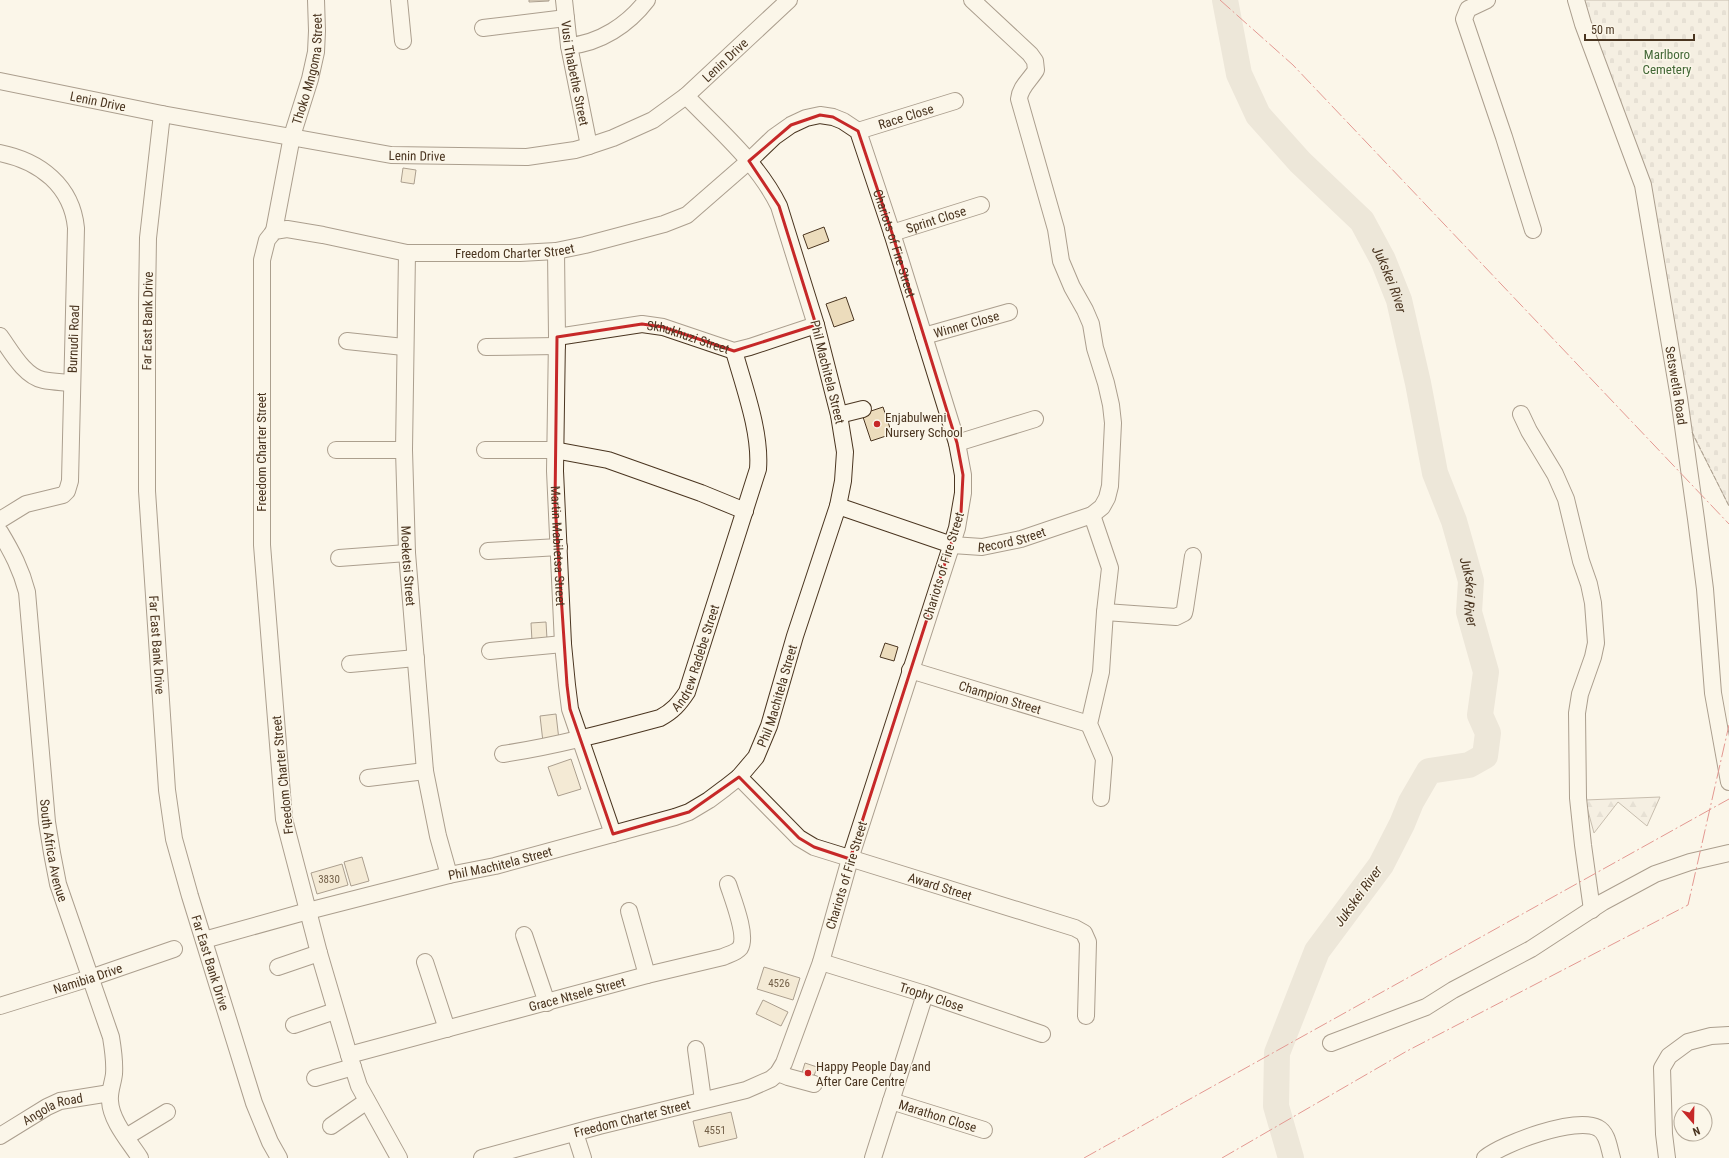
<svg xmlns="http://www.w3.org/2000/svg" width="1729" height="1158" font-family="'Roboto Condensed',sans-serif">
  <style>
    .forest { fill: url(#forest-firs); stroke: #887966 }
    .cemetery { fill: url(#cemetery-stones); stroke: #887966 }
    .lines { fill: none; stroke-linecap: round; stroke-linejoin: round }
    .river { stroke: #dcd4c6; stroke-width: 26 }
    .building { fill: #ecdcbc; stroke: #4a3520 }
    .minor-casing { stroke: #4a3520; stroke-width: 18 }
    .minor { stroke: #fbf6e9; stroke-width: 16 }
    .fence { stroke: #4a3520; stroke-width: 1; stroke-dasharray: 5 2; stroke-linecap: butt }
    .power { stroke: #c62828; stroke-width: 1; stroke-dasharray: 14 3 2 3; stroke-linecap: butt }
    .marked { fill: none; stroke: #c62828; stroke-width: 3; stroke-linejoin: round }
    .poi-dot { fill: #c62828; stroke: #fbf6e9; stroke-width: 1.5 }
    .labels { text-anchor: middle; stroke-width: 3; stroke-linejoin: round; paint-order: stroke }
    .number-label { font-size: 11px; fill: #725f47 }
    .park-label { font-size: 13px; fill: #436837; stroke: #fbf6e9 }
    .street-label { font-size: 13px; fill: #4a3520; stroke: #fbf6e9 }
    .poi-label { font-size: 13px; fill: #4a3520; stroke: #fbf6e9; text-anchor: start }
    .water-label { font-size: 14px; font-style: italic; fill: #4a3520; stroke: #fbf6e9 }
  </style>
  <defs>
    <pattern id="forest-firs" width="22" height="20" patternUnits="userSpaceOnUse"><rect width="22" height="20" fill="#ede6d9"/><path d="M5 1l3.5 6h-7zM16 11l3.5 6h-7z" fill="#cdc6ba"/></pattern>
    <pattern id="cemetery-stones" width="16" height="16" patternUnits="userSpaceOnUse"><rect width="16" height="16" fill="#ede6d9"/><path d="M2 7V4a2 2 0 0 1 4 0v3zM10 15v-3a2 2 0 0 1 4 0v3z" fill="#cdc6ba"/></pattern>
  </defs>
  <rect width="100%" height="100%" fill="#fbf6e9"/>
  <polygon class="forest" points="1660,797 1647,826 1618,802 1594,833 1585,800"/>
  <polygon class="cemetery" points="1578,0 1729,0 1729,506 1692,433 1644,180"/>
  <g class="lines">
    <path class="river" id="s1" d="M 1225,0 L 1239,74 L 1258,115 L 1300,162 L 1362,221 L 1383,260 L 1399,300 L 1418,383 L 1435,473 L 1454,521 L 1471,581 L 1469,612 L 1486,672 L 1480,715 L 1488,733 L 1485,756 L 1469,765 L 1429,771 L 1411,802 L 1402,824 L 1381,865 L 1317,951 L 1277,1053 L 1276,1106 L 1291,1158"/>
  </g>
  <g class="building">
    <polygon points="529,0 549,0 549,1 529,2"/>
    <polygon points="403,168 416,170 414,184 401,182"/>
    <polygon points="824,227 829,241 808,249 803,235"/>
    <polygon points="846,297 854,320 834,327 826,304"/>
    <polygon points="883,407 892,434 871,441 862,414"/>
    <polygon points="546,622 547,639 532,641 531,623"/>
    <polygon points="885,643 898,647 894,661 880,657"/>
    <polygon points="556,714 559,740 543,742 540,716"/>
    <polygon points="571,759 581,789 558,796 548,767"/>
    <polygon points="362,857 369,881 351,886 344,862"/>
    <polygon points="342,864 348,885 317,894 311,873"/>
    <polygon points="764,967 800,978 793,1000 757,989"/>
    <polygon points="763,1000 788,1012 781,1026 756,1014"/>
    <polygon points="805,1063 817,1067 812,1082 800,1079"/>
    <polygon points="731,1112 737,1138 699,1147 693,1121"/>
  </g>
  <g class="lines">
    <g class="minor-casing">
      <g id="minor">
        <polyline points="399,0 403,41"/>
        <path id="s2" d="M 564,0 L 569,46 L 589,146"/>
        <polyline points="1487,0 1468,9 1464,19 1504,137 1533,230"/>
        <path id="s3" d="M 1576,0 L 1583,24 L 1643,185 L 1679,398 L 1696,519 L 1705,589 L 1713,693 L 1729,782"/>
        <polyline points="483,28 566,18"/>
        <path d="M 569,46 C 600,43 628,25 647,0"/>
        <path id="s4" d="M 0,81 L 162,114 L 391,155 L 527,157 L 575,150 L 589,146 L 613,138 L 653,120 L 686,96 L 789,0"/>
        <path id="s5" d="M 162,114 L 148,238 L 147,303 L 147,491 L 167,790 L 174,839 L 190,896 L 254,1103 L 270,1142 L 279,1158"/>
        <path id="s6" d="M 858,131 L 955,101"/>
        <path d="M 0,153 C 40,161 72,186 76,228 L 70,481 L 67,491 L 63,495 L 26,504 L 0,520"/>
        <path id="s7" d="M 274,231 L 292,136 L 310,79 L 316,52 L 317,31 L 316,0"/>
        <path id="s8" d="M 892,233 L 981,205"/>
        <path id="s9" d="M 556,251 L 557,337 L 555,471 L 563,644 L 567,685 L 570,709 L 613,834"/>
        <path id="s10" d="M 407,253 L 404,450 L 407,553 L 425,771 L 438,836 L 449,875"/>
        <path d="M 0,336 C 11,351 24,376 43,380 C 52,382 62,382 71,383"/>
        <path id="s11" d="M 924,336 L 1009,312"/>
        <path id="s12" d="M 557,337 L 642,324 L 663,327 L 734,351 L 750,347 L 816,325"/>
        <polyline points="347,341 404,347"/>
        <polyline points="486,347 557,346"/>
        <polyline points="1521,414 1529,431 1555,474 1566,499 1581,561 1589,584 1593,603 1596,643 1593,657 1580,694 1577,713 1578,798 1583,845 1592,910"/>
        <polyline points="839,415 863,409"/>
        <polyline points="957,443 1035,419"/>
        <polyline points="336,450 404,450"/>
        <polyline points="485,450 554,450 608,460 701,493 745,511"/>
        <path id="s13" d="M 838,506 L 952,545 L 982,547 L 1021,539 L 1092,515 L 1102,507 L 1107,498 L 1110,486 L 1113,423 L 1111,405 L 1106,383 L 1095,348 L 1091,324 L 1085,310 L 1072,287 L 1061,261 L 1056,229 L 1019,99 C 1020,87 1030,80 1036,70 L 1035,61 L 1030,54 L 972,0"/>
        <polyline points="1092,515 1110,568 1105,612 1101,672 1089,724 1104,759 1101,798"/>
        <path id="s14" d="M 0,532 C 12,552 21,569 27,592 L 47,822 L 52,853 L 58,884 L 111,1037 C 113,1049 115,1061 114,1074 C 113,1083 109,1092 110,1101 C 111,1121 129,1141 140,1158"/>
        <polyline points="488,551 559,547"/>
        <polyline points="339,558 407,553"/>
        <polyline points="1105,612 1176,617 1184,613 1185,609 1193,556"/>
        <polyline points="490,651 563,644"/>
        <polyline points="350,664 416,658"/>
        <path id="s15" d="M 910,670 L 1089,724"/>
        <path id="s16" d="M 503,754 C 556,746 608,732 660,718 C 673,711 679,704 687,692 L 758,469 C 761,432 744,387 734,351"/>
        <path id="s17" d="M 739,777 L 799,838 L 814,847 L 1075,928 L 1084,933 L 1088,942 L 1086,1016"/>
        <polyline points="368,778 425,771"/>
        <polyline points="629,911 647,975"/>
        <polyline points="524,935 547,1003"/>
        <path id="s18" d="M 204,940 L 308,911 L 449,875 L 495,866 L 675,817 L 689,812 L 709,800 L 725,788 L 739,777 L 756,757 L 769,726 L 795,636 L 838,506 L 843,481 L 845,452 L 839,415 L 816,325 L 779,206 C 758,163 719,130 686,96"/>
        <polyline points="425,962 447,1029"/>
        <path id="s19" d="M 821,962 L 925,994 L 1042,1034"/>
        <polyline points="278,967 319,953"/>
        <path id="s20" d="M 0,1006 L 90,978 L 174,949"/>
        <polyline points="294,1025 335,1011"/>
        <polyline points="1331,1043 1426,1007 1453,990 1531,949 1603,902 1655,874 1690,862 1729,853"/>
        <polyline points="696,1049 703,1100"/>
        <path id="s21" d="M 349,1055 L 647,975 L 723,957 C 729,954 736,953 740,948 C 748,936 732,897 728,884"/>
        <polyline points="778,1073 788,1077 814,1084"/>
        <polyline points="315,1078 353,1067"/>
        <path id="s22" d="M 891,1101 L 984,1130"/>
        <polyline points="331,1126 367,1101"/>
        <polyline points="575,1133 583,1158"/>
        <path id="s23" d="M 0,1136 L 47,1107 L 60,1101 L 110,1093"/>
        <polyline points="126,1137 167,1112"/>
        <path id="s24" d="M 399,1158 L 359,1086 L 349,1055 L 319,953 L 284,819 L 262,545 L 262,260 L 267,240 L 271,235 L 274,231 L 287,229 L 323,235 L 407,253 L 520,253 L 556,251 L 585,245 L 664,224 L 687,215 L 749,161 L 774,137 L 791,125 L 806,118 L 820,115 L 833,117 L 843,121 L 858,131 L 892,233 L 957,443 L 963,475 L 963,493 L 957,528 L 850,859 L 821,962 L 784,1063 L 778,1073 L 771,1079 L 746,1090 L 599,1126 L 482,1158"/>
        <polyline points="873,1158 925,994"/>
        <path d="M 1485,1158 C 1504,1143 1576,1116 1598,1128 C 1608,1133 1609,1149 1612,1158"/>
        <polyline points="1667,1158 1664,1134 1662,1068 1669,1056 1688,1042 1711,1036 1729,1035"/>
      </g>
    </g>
    <use href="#minor" class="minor"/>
    <polyline class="fence" points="1692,432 1729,506"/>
    <g class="power">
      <polyline points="1220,0 1293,65 1729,524"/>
      <polyline points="1084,1158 1729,799"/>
      <polyline points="1222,1158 1407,1051 1688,905 1729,725"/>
    </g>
  </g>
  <path d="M0 0H1729V1158H0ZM 820,115 L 833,117 L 858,131 L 892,233 L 957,443 L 963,475 L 961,513 L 850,859 L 814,847 L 799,838 L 739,777 L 689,812 L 613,834 L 570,709 L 567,685 L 555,504 L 557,337 L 642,324 L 663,327 L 734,351 L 816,325 L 779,206 L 749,161 L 791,125 Z" fill="#fbf6e9" fill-opacity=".55" fill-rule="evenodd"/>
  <path class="marked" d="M 820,115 L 833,117 L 858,131 L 892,233 L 957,443 L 963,475 L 961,513 L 850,859 L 814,847 L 799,838 L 739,777 L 689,812 L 613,834 L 570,709 L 567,685 L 555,504 L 557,337 L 642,324 L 663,327 L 734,351 L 816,325 L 779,206 L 749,161 L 791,125 Z"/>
  <g class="poi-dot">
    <circle cx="877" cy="424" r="4"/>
    <circle cx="808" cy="1073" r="4"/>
  </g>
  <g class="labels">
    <g class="number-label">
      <text x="329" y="883">3830</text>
      <text x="779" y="987">4526</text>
      <text x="715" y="1134">4551</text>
    </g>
    <g class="park-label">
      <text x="1667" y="59">Marlboro<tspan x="1667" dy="15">Cemetery</tspan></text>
    </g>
    <g class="street-label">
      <text dy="5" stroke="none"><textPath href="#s4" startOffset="760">Lenin Drive</textPath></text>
      <text dy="5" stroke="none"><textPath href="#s7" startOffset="166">Thoko Mngoma Street</textPath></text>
      <text dy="5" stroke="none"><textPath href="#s2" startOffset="74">Vusi Thabethe Street</textPath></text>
      <text dy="5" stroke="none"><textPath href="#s4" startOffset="100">Lenin Drive</textPath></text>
      <text dy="5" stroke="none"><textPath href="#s6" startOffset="50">Race Close</textPath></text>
      <text dy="5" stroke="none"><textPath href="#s4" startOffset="424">Lenin Drive</textPath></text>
      <text dy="5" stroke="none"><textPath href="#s8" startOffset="46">Sprint Close</textPath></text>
      <text dy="5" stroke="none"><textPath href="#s24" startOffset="1701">Chariots of Fire Street</textPath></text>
      <text dy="5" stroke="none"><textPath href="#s24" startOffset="1195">Freedom Charter Street</textPath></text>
      <text transform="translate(147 321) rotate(-89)" y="5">Far East Bank Drive</text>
      <text dy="5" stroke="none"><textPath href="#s11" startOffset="44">Winner Close</textPath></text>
      <text dy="5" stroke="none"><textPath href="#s12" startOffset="134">Skhukhuzi Street</textPath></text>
      <text transform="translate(73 339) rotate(-88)" y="5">Burnudi Road</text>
      <text transform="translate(828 372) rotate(76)" y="5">Phil Machitela Street</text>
      <text dy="5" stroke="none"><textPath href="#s3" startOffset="400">Setswetla Road</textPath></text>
      <text transform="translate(261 452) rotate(-90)" y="5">Freedom Charter Street</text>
      <text dy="5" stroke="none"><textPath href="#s13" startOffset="181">Record Street</textPath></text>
      <text dy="5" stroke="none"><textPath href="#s9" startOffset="295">Martin Mabiletsa Street</textPath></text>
      <text dy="5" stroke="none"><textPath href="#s10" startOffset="313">Moeketsi Street</textPath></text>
      <text transform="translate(943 566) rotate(-73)" y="5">Chariots of Fire Street</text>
      <text dy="5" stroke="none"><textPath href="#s5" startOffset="532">Far East Bank Drive</textPath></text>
      <text dy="5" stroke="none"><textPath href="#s16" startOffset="234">Andrew Radebe Street</textPath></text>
      <text dy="5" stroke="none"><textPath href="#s18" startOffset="654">Phil Machitela Street</textPath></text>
      <text dy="5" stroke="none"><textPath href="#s15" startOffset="94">Champion Street</textPath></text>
      <text transform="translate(282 775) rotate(-96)" y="5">Freedom Charter Street</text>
      <text dy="5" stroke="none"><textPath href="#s14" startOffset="326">South Africa Avenue</textPath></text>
      <text dy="5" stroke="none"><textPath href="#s18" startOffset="306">Phil Machitela Street</textPath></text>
      <text transform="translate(846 875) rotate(-73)" y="5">Chariots of Fire Street</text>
      <text dy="5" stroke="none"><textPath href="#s17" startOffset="235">Award Street</textPath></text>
      <text dy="5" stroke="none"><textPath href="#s5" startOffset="856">Far East Bank Drive</textPath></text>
      <text dy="5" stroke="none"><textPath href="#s20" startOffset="92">Namibia Drive</textPath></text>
      <text dy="5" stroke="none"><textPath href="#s21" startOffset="236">Grace Ntsele Street</textPath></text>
      <text dy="5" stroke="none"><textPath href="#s19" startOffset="116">Trophy Close</textPath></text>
      <text dy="5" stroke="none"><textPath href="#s23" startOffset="60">Angola Road</textPath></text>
      <text dy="5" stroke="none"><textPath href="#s22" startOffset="49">Marathon Close</textPath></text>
      <text transform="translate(632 1118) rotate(-14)" y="5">Freedom Charter Street</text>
    </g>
    <g class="poi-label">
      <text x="885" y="422">Enjabulweni<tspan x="885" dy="15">Nursery School</tspan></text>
      <text x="816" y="1071">Happy People Day and<tspan x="816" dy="15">After Care Centre</tspan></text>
    </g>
    <g class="water-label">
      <text dy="5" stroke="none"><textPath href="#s1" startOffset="334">Jukskei River</textPath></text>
      <text dy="5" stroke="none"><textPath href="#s1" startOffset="658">Jukskei River</textPath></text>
      <text transform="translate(1358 896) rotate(-54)" y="5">Jukskei River</text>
    </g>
  </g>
  <g transform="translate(1693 1122) rotate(160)"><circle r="19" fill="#fbf6e9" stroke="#b4a999"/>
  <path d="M0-3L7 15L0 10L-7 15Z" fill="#c62828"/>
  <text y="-6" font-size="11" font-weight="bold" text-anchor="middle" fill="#4a3520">N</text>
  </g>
  <path d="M1585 34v6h109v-6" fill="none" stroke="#4a3520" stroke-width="2"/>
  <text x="1591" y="34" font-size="12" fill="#4a3520" stroke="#fbf6e9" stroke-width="3" paint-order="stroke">50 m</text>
</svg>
